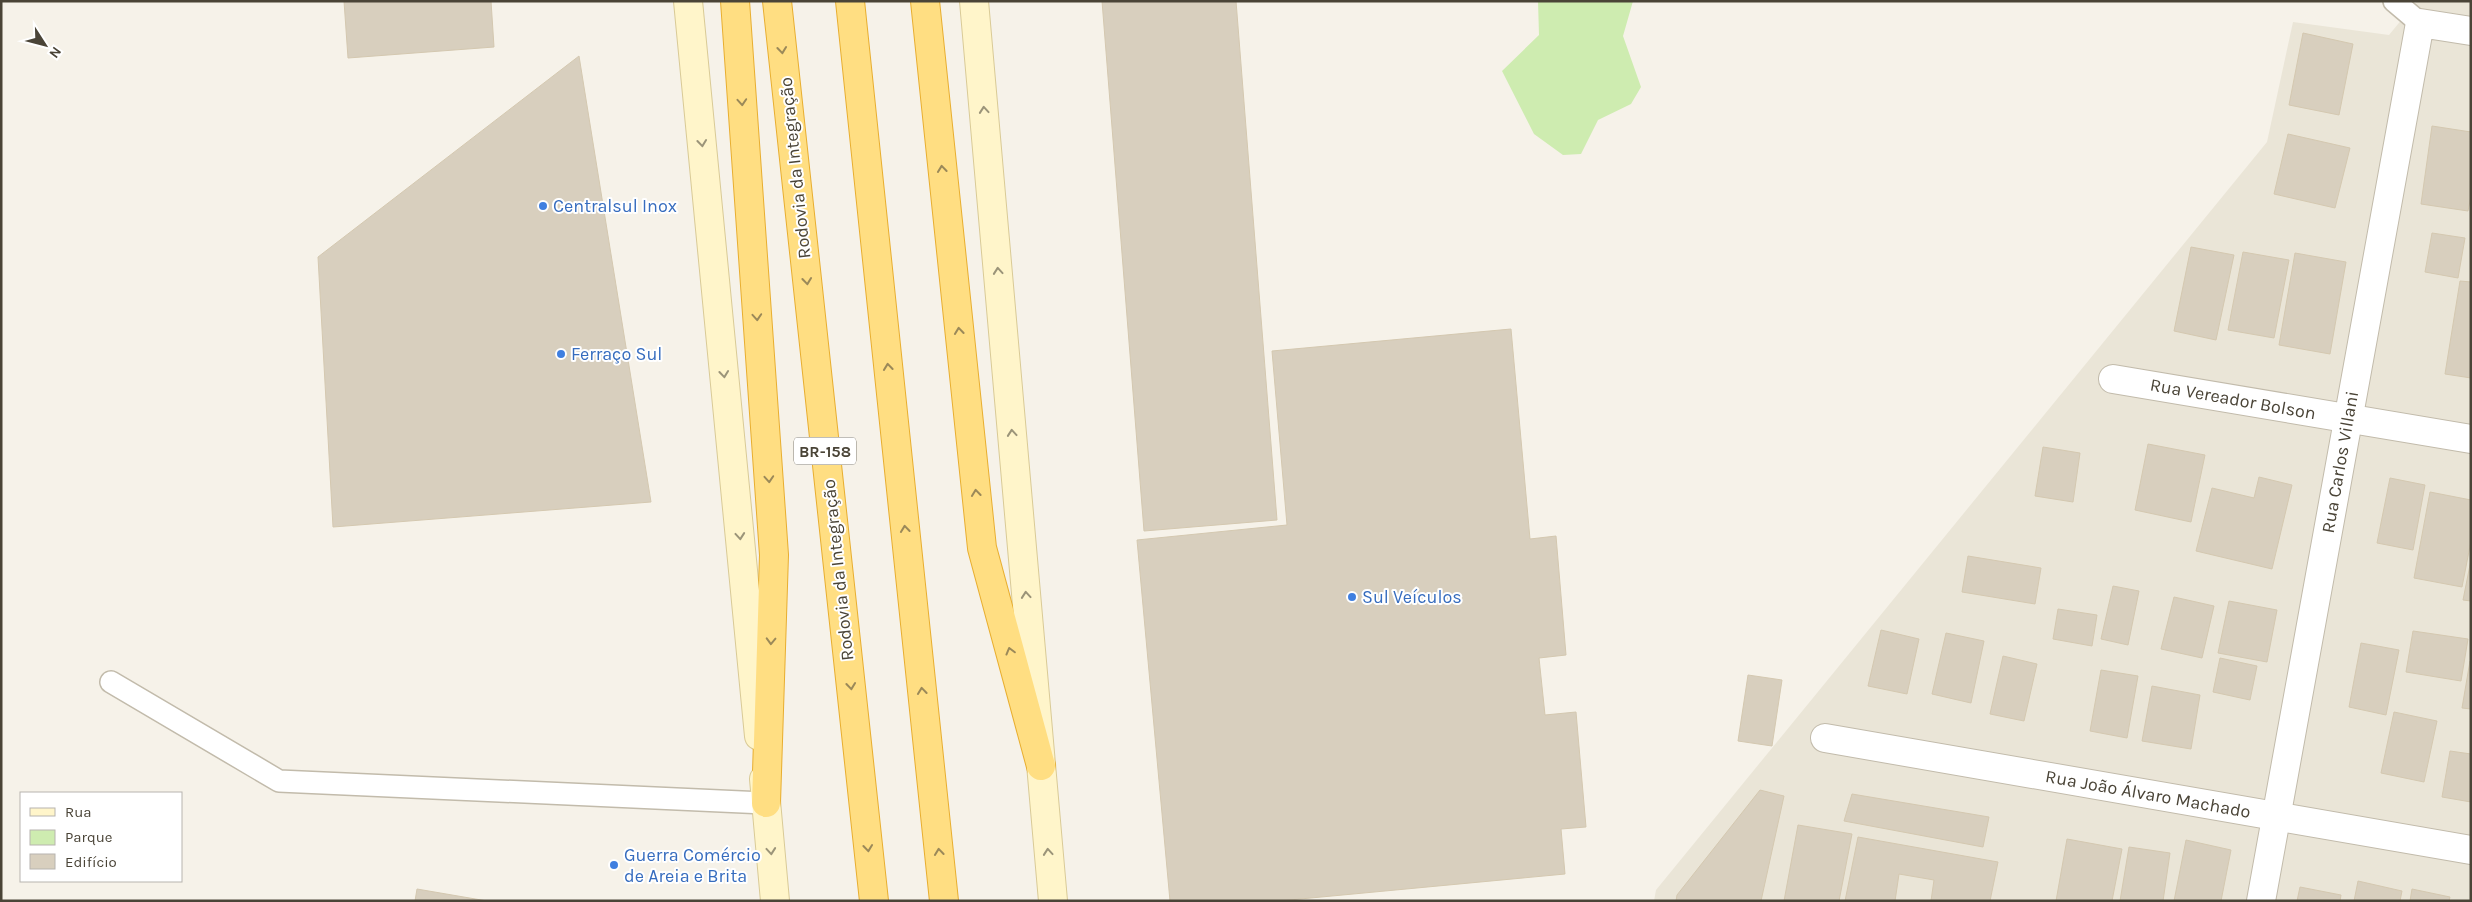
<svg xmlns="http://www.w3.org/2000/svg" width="2472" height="902" font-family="Karla,sans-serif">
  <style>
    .residential { fill: #eae5d7 }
    .green { fill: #ceecb0 }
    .building { fill: #d8cfbe; stroke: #d4c8b0 }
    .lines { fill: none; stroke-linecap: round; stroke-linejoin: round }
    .service-casing { stroke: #c2bbab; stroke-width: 24 }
    .minor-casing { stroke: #c2bbab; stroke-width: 30 }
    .secondary-casing { stroke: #d9ca96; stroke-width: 30 }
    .trunk-casing { stroke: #e8ae30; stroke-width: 30 }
    .service { stroke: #fff; stroke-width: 21 }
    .minor { stroke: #fff; stroke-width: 28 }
    .secondary { stroke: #fff5ca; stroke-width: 28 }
    .trunk { stroke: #ffde82; stroke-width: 28 }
    .oneway { stroke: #9b8959 }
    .oneway2 { stroke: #9b9479 }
    .shop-dot { fill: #3f7fe0; stroke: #fff; stroke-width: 2 }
    .labels { text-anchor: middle; stroke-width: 4; stroke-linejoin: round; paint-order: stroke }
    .shield { fill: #fff; stroke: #807c73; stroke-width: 1 }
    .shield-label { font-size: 16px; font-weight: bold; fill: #4a4437 }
    .street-label { font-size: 18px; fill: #4a4437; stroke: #fff }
    .shop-label { font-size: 18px; fill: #366cbe; stroke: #fff; text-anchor: start }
  </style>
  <rect width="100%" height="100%" fill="#f6f2e9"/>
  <polygon class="residential" points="2417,1 2471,1 2471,901 1654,901 1656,890 2267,142 2293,22 2389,35"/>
  <polygon class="green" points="1538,1 1633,1 1623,36 1641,87 1631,104 1598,120 1581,154 1563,155 1534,134 1502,71 1539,35"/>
  <g class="building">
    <polygon points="344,1 491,1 494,47 348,58"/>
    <polygon points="1102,1 1236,1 1277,520 1144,531"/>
    <polygon points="2303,33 2353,44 2339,115 2289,105"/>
    <polygon points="579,56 651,502 333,527 318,257"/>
    <polygon points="2432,126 2471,132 2471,196 2468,211 2421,204"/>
    <polygon points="2288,134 2350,148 2335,208 2274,194"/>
    <polygon points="2432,233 2465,238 2458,278 2425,272"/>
    <polygon points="2191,247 2234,255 2216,340 2174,331"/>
    <polygon points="2243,252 2289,260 2274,338 2228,330"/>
    <polygon points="2295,253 2346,262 2330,354 2279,345"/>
    <polygon points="2460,281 2471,282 2471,378 2445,374"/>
    <polygon points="1511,329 1530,539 1556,536 1566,655 1539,658 1545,715 1576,712 1586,827 1561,829 1565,874 1279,901 1170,901 1137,540 1287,525 1272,351"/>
    <polygon points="2148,444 2205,455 2191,522 2135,510"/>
    <polygon points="2043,447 2080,453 2073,502 2035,496"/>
    <polygon points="2259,477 2292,485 2272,569 2196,551 2212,488 2254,498"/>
    <polygon points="2390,478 2425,485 2413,550 2377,543"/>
    <polygon points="2430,492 2471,500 2471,541 2462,587 2414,578"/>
    <polygon points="1968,556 2041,568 2035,604 1962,592"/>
    <polygon points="2471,560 2471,601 2463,600"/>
    <polygon points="2113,586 2139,591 2128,645 2101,639"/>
    <polygon points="2174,597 2214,606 2202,658 2161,649"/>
    <polygon points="2229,601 2277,610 2267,662 2218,653"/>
    <polygon points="2058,609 2097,615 2092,646 2053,639"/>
    <polygon points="1881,630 1919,639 1907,694 1868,686"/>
    <polygon points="2413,631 2468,639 2461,681 2406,672"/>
    <polygon points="1946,633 1984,641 1971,703 1932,694"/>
    <polygon points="2361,643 2399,650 2386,715 2349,707"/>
    <polygon points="2003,656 2037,664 2024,721 1990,714"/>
    <polygon points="2220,658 2257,666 2250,700 2213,692"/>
    <polygon points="2470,661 2471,661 2471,709 2462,708"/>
    <polygon points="2101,670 2138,676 2127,738 2090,731"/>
    <polygon points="1748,675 1782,680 1772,746 1738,741"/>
    <polygon points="2152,686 2200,695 2191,749 2142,741"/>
    <polygon points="2394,712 2437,721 2424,782 2381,773"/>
    <polygon points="2450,751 2471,754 2471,802 2442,797"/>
    <polygon points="1760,790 1784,796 1761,901 1676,901 1677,895"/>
    <polygon points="1852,794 1989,817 1983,847 1844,821"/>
    <polygon points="1798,825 1852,834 1839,901 1784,901"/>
    <polygon points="1858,837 1998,862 1990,901 1931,901 1934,880 1899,874 1895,901 1845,901"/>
    <polygon points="2067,839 2122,849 2112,901 2056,901"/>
    <polygon points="2186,840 2231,850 2221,901 2174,901"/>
    <polygon points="2129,847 2170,853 2163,901 2120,901"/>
    <polygon points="2358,881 2402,891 2400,901 2354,901"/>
    <polygon points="2300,887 2341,895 2340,901 2297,901"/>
    <polygon points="417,889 487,901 415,901"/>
    <polygon points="2412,889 2450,897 2449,901 2410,901"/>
  </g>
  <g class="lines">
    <g class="service-casing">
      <g id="service">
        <polyline points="2394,1 2420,23"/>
        <polyline points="111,682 279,781 766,803"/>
      </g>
    </g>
    <g class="minor-casing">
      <g id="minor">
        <polyline points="2113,379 2471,439"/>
        <polyline points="1825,738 2471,850"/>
        <polyline points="2261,901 2420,23 2471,31"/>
      </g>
    </g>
    <g class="secondary-casing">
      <g id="secondary">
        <polyline points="688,1 759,736"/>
        <polyline points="974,1 1053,901"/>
        <polyline points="764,779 775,901"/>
      </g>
    </g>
    <g class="trunk-casing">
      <g id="trunk">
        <polyline points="735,1 774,555 766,803"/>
        <polyline points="777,1 874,901"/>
        <polyline points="850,1 944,901"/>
        <polyline points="925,1 982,548 1041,766"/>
      </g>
    </g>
    <use href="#service" class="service"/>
    <use href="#minor" class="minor"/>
    <use href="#secondary" class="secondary"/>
    <use href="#trunk" class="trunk"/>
  </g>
  <defs><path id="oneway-chevron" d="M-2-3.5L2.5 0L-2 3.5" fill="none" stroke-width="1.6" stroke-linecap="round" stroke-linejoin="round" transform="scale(1.25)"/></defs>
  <g class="oneway">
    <use href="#oneway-chevron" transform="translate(782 50) rotate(84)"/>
    <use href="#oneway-chevron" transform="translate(742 102) rotate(86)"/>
    <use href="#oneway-chevron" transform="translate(942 169) rotate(-96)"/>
    <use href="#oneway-chevron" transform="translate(807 281) rotate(84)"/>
    <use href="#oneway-chevron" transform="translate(757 317) rotate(86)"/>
    <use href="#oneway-chevron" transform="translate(959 331) rotate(-96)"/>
    <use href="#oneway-chevron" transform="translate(888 367) rotate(-96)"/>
    <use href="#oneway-chevron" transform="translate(769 479) rotate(86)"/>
    <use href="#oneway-chevron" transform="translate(976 493) rotate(-96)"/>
    <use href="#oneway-chevron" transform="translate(905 529) rotate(-96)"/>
    <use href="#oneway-chevron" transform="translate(771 641) rotate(92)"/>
    <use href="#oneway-chevron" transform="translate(1010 651) rotate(-105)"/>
    <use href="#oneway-chevron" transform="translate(851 686) rotate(84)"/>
    <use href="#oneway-chevron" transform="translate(922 691) rotate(-96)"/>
    <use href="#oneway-chevron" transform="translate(868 848) rotate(84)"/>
    <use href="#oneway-chevron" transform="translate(939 852) rotate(-96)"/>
  </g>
  <g class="oneway2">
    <use href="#oneway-chevron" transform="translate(984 110) rotate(-95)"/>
    <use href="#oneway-chevron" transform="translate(702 143) rotate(84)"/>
    <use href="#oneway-chevron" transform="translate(998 271) rotate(-95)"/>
    <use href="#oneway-chevron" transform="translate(724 374) rotate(84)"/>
    <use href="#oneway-chevron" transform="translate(1012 433) rotate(-95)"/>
    <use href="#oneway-chevron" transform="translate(740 536) rotate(85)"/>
    <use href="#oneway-chevron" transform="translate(1026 595) rotate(-95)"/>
    <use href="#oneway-chevron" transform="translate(771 851) rotate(85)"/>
    <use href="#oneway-chevron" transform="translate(1048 852) rotate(-95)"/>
  </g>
  <g class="shop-dot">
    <circle cx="543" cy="206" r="5"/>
    <circle cx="561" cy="354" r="5"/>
    <circle cx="1352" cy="597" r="5"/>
    <circle cx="614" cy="865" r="5"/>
  </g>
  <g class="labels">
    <rect class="shield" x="794" y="437.5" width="62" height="27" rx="4"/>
    <g class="shield-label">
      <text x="825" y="457">BR-158</text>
    </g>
    <g class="street-label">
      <text transform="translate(795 168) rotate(-96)" y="6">Rodovia da Integração</text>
      <text transform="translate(2233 399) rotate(10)" y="6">Rua Vereador Bolson</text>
      <text transform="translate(2340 462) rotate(-80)" y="6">Rua Carlos Villani</text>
      <text transform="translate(838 570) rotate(-96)" y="6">Rodovia da Integração</text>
      <text transform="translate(2148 794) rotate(10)" y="6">Rua João Álvaro Machado</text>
    </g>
    <g class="shop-label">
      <text x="553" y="212">Centralsul Inox</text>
      <text x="571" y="360">Ferraço Sul</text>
      <text x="1362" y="603">Sul Veículos</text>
      <text x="624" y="861">Guerra Comércio<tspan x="624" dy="21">de Areia e Brita</tspan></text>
    </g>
  </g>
  <rect width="2472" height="902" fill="none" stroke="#4a4437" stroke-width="5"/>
  <rect x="20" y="792" width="162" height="90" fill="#ffffff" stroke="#b7b4af"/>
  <rect x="30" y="808" width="25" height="8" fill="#fff5ca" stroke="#b7b4af"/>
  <text x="65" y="817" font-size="15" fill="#4a4437">Rua</text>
  <rect x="30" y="830" width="25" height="15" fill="#ceecb0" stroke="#b7b4af"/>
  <text x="65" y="842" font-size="15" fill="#4a4437">Parque</text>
  <rect x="30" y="854" width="25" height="15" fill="#d8cfbe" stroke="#b7b4af"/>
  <text x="65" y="867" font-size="15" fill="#4a4437">Edifício</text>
  <g transform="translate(45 45) rotate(126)" stroke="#ffffff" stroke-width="4" paint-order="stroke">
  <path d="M0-4L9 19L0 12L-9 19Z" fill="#4a4437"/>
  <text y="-8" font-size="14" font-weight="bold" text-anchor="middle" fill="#4a4437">N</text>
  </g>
</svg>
